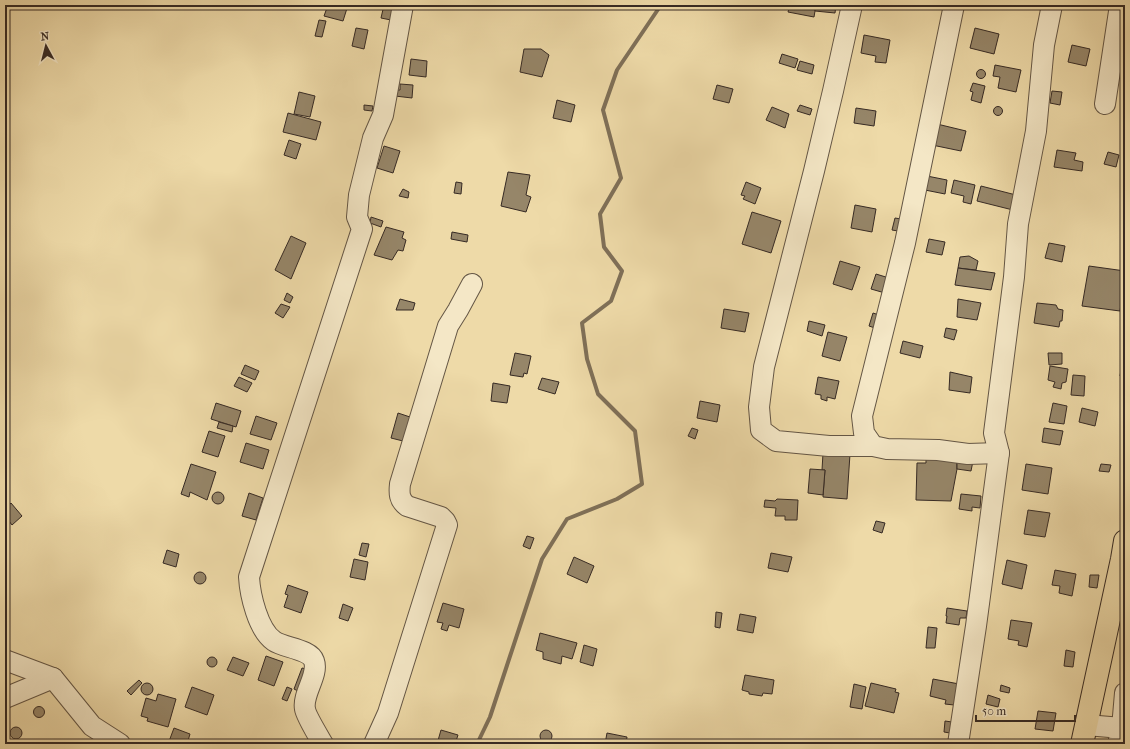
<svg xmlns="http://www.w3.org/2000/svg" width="1130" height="749" font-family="'IM FELL French Canon',serif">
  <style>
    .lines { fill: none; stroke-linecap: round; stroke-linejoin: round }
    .stream { stroke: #7f7058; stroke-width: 4 }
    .building { fill: #968669; stroke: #362a24 }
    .minor-casing { stroke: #645645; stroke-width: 22 }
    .major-casing { stroke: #362a24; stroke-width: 24 }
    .minor { stroke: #f4e7c6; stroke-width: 20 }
    .major { stroke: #eedaa8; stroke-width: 22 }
  </style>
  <rect width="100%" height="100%" fill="#eedaa8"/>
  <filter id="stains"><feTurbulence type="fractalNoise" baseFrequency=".005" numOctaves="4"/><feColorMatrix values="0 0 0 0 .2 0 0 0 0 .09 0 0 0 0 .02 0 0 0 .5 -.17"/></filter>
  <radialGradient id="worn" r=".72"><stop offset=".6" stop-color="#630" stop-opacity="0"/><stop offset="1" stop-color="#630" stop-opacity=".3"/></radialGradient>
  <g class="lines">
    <polyline class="stream" points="477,744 490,717 542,559 567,519 617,499 642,484 635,431 598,394 587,359 582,323 611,301 622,271 604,247 600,214 621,178 603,110 617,70 661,5"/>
  </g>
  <g class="building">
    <polygon points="328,5 348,5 343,21 324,16"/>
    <polygon points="384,5 398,9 391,20 381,18"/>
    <polygon points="790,5 816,5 814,17 788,12"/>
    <polygon points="816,5 836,5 835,13 815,11"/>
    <polygon points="319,20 326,21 322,37 315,36"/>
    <polygon points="356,28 368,30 364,49 352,46"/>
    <polygon points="975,28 999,34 994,54 970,48"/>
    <polygon points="864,35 890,40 886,63 875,62 876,56 861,53"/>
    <polygon points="1072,45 1090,49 1086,66 1068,62"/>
    <polygon points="524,49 541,49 549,55 542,77 520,72"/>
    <polygon points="782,54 798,59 795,68 779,63"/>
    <polygon points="411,59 427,61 426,77 409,75"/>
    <polygon points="800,61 814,65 812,74 797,70"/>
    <polygon points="995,65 1021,70 1016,92 998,88 1000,77 993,76"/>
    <circle cx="981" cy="74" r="4.5"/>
    <polygon points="973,83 985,86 981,103 971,100 973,92 970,91"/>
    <polygon points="400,84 413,85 412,98 395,96 395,90 400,90"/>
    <polygon points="717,85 733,89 729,103 713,99"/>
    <polygon points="1052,91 1062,92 1060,105 1050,103"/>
    <polygon points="299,92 315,96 310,117 294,114"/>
    <polygon points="557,100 575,105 571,122 553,118"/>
    <polygon points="364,105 373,106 372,111 364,110"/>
    <polygon points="800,105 812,109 810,115 797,111"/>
    <circle cx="998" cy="111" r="4.5"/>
    <polygon points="772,107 789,114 785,128 766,120"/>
    <polygon points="856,108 876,111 874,126 854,123"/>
    <polygon points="288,113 321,122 316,140 283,132"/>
    <polygon points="937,124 966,131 961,151 932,145"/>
    <polygon points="289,140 301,144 296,159 284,155"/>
    <polygon points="384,146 400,151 393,173 377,168"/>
    <polygon points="1057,150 1076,153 1074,160 1083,162 1082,171 1054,167"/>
    <polygon points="1108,152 1119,155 1116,167 1104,164"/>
    <polygon points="508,172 530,175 526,195 531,197 526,212 501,206"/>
    <polygon points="927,176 947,180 945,194 925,190"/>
    <polygon points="954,180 975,185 971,204 963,202 964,196 951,193"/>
    <polygon points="456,182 462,183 461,194 454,193"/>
    <polygon points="746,182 761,188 755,204 743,199 745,196 741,195"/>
    <polygon points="981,186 1016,195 1013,210 977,201"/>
    <polygon points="403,189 409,192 408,198 399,196"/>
    <polygon points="855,205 876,209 872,232 851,228"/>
    <polygon points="752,212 781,221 771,253 742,244"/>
    <polygon points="371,217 383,221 381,227 370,223"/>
    <polygon points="895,218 901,219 898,231 892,230"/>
    <polygon points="386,227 404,232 402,238 406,240 403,251 398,250 392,260 374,255"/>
    <polygon points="452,232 468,235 467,242 451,239"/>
    <polygon points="291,236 306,243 291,279 275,270"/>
    <polygon points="929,239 945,242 942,255 926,252"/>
    <polygon points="1049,243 1065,246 1062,262 1045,258"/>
    <polygon points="969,256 978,261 976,270 958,268 960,257"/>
    <polygon points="840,261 860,267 852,290 833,284"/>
    <polygon points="1089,266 1125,271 1125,278 1120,311 1082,306"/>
    <polygon points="958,268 995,273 991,290 955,285"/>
    <polygon points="876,274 889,278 885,293 871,289"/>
    <polygon points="287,293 293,297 290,303 284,300"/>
    <polygon points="400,299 415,303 413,310 396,310"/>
    <polygon points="958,299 981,303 977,320 957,317"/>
    <polygon points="1037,303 1056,305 1058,309 1063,310 1062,321 1060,321 1059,327 1034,323"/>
    <polygon points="281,304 290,307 283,318 275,313"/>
    <polygon points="724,309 749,313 745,332 721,328"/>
    <polygon points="873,313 879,315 875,328 869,326"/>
    <polygon points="809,321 825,325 822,336 807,331"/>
    <polygon points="946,328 957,330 954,340 944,337"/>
    <polygon points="828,332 847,337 840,361 822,356"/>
    <polygon points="903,341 923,346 920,358 900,353"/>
    <polygon points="515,353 531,356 527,374 524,373 523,377 510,375"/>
    <polygon points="1048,353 1062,353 1062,364 1049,365"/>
    <polygon points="1122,364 1125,365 1125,377 1120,376"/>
    <polygon points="245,365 259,371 255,380 241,374"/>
    <polygon points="1050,366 1068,369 1066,382 1062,383 1061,389 1053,387 1055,382 1048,380"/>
    <polygon points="950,372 972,377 970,393 949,390"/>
    <polygon points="1073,375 1085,376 1084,396 1071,395"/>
    <polygon points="239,377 252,383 247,392 234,386"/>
    <polygon points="818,377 839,381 835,399 827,397 827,401 821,399 821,395 815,394"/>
    <polygon points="542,378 559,382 555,394 538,389"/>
    <polygon points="493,383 510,386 507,403 491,401"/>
    <polygon points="700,401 720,405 717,422 697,418"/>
    <polygon points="216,403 241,411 236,427 211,419"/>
    <polygon points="1053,403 1067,406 1064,424 1049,422"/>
    <polygon points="1082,408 1098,412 1095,426 1079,422"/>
    <polygon points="398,413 410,417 403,441 391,438"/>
    <polygon points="256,416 277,423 271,440 250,434"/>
    <polygon points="219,422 233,426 232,432 217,428"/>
    <polygon points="692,428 698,430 695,439 688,436"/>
    <polygon points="1044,428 1063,431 1060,445 1042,442"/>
    <polygon points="209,431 225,436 218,457 202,452"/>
    <polygon points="246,443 269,450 263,469 240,462"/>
    <polygon points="823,453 850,454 847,499 823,497 825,470 822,470"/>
    <polygon points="926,454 957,459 957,469 951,501 916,500 917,463 926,463"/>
    <polygon points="957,459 973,461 971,471 957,469"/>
    <polygon points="191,464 216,472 207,500 190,492 189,497 181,494"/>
    <polygon points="1026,464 1052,468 1048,494 1022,490"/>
    <polygon points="1101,464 1111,465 1109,472 1099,471"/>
    <polygon points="810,469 825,470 823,495 808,493"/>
    <circle cx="218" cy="498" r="6"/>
    <polygon points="249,493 263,498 256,520 242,516"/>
    <polygon points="961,494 981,496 980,508 972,507 972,511 959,509"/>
    <polygon points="777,499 798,500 797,520 785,520 785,516 775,516 776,508 764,507 765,500 775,501"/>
    <polygon points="11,503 22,516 12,525 5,516 5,509"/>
    <polygon points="1028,510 1050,513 1045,537 1024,534"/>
    <polygon points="876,521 885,523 882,533 873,530"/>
    <polygon points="527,536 534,538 530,549 523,546"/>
    <polygon points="362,543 369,544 366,557 359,555"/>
    <polygon points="167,550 179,554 176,567 163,563"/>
    <polygon points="771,553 792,557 788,572 768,568"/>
    <polygon points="574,557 594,566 587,583 567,574"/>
    <polygon points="354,559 368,562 365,580 350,577"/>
    <polygon points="1007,560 1027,565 1022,589 1002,584"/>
    <polygon points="1055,570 1076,574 1072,596 1059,593 1060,586 1052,585"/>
    <circle cx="200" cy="578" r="6"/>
    <polygon points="1090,575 1099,575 1097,588 1089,587"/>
    <polygon points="288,585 308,592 301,613 284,607 288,595 285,594"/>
    <polygon points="443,603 464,609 459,628 449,625 447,631 441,629 443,623 437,622"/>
    <polygon points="343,604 353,608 348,621 339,618"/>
    <polygon points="947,608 967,611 966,618 960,618 959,625 946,623 947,616 946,616"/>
    <polygon points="716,612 722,613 720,628 715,627"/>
    <polygon points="740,614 756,617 753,633 737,630"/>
    <polygon points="1011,620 1032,623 1027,647 1018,645 1019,641 1008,639"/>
    <polygon points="928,627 937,628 935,648 926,648"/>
    <polygon points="540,633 577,643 572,659 562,656 561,664 543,659 543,652 536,650"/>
    <polygon points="584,645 597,649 593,666 580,662"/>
    <polygon points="1066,650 1075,652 1073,667 1064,666"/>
    <polygon points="266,656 283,662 274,686 258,680"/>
    <circle cx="212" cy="662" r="5"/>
    <polygon points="233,657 249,663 243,676 227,670"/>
    <polygon points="302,668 306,669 298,691 294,689"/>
    <polygon points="745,675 774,680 772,694 763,693 762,696 749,694 749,692 742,690"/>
    <polygon points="933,679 959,684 954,705 945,704 946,700 930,696"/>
    <polygon points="139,680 142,683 131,695 127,691"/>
    <circle cx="147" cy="689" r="6"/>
    <polygon points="871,683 896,689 895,692 899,693 894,713 865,706"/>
    <polygon points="854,684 866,687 862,709 850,707"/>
    <polygon points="1001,685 1010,688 1009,693 1000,691"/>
    <polygon points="192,687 214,695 207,715 185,707"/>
    <polygon points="287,687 292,689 287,701 282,699"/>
    <polygon points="158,694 176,699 168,727 147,721 148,718 141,716 146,698 156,701"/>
    <polygon points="988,695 1000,699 998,707 986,704"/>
    <circle cx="39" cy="712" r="5.5"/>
    <polygon points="1038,711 1056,713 1053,731 1035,729"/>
    <polygon points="945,721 952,722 950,733 944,732"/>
    <circle cx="16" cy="733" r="6"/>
    <polygon points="174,728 190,734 187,744 168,744"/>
    <circle cx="546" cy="736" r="6"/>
    <polygon points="441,730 458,735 455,744 437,744"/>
    <polygon points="607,733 627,737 626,744 605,744"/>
  </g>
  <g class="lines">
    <g class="minor-casing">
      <g id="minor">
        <polyline points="852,5 833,91 814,171 764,367 759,407 761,430 776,441 829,446 873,446"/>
        <polyline points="954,5 905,243 862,416 864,433 873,446 887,449 938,450 968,454 999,453"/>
        <polyline points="1105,104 1120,5"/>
        <polyline points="5,660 53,678 92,726 120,744"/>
        <polyline points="5,698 53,678"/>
        <polyline points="1086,725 1122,728 1118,744"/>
        <polyline points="1122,728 1125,693"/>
        <path d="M 323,744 C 319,737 306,716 305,709 C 302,694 319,675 314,661 C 310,649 284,648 274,641 C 258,630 250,595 249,577 L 362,229 L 357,217 L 359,195 L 373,138 L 383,115 L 403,5"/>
        <path d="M 374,744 L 388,713 L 447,525 L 445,521 L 441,517 L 407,506 C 399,500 399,493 400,484 L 448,326 L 458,310 L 472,284"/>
        <polyline points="958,744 976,626 999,453 994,433 1014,277 1018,224 1036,131 1044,45 1052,5"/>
      </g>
    </g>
    <g class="major-casing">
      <polyline id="major" points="1082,744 1122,559 1125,541"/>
    </g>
    <use href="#minor" class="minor"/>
    <use href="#major" class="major"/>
  </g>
  <rect width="1130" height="749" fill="none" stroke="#eedaa8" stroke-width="20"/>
  <rect x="6" y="6" width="1118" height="737" fill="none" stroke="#362a24" stroke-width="2"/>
  <rect x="10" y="10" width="1110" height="729" fill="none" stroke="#362a24"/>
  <g transform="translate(46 46) rotate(353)" stroke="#f4e7c6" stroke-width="3" paint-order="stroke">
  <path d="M0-3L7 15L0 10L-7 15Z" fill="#362a24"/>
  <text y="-6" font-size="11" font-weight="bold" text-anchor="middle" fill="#362a24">N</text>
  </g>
  <path d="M976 715v6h99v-6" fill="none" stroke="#362a24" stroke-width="2"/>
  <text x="982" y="715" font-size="12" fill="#362a24" stroke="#f4e7c6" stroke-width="3" paint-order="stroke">50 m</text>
  <rect width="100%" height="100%" filter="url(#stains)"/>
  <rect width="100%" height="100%" fill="url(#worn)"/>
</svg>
